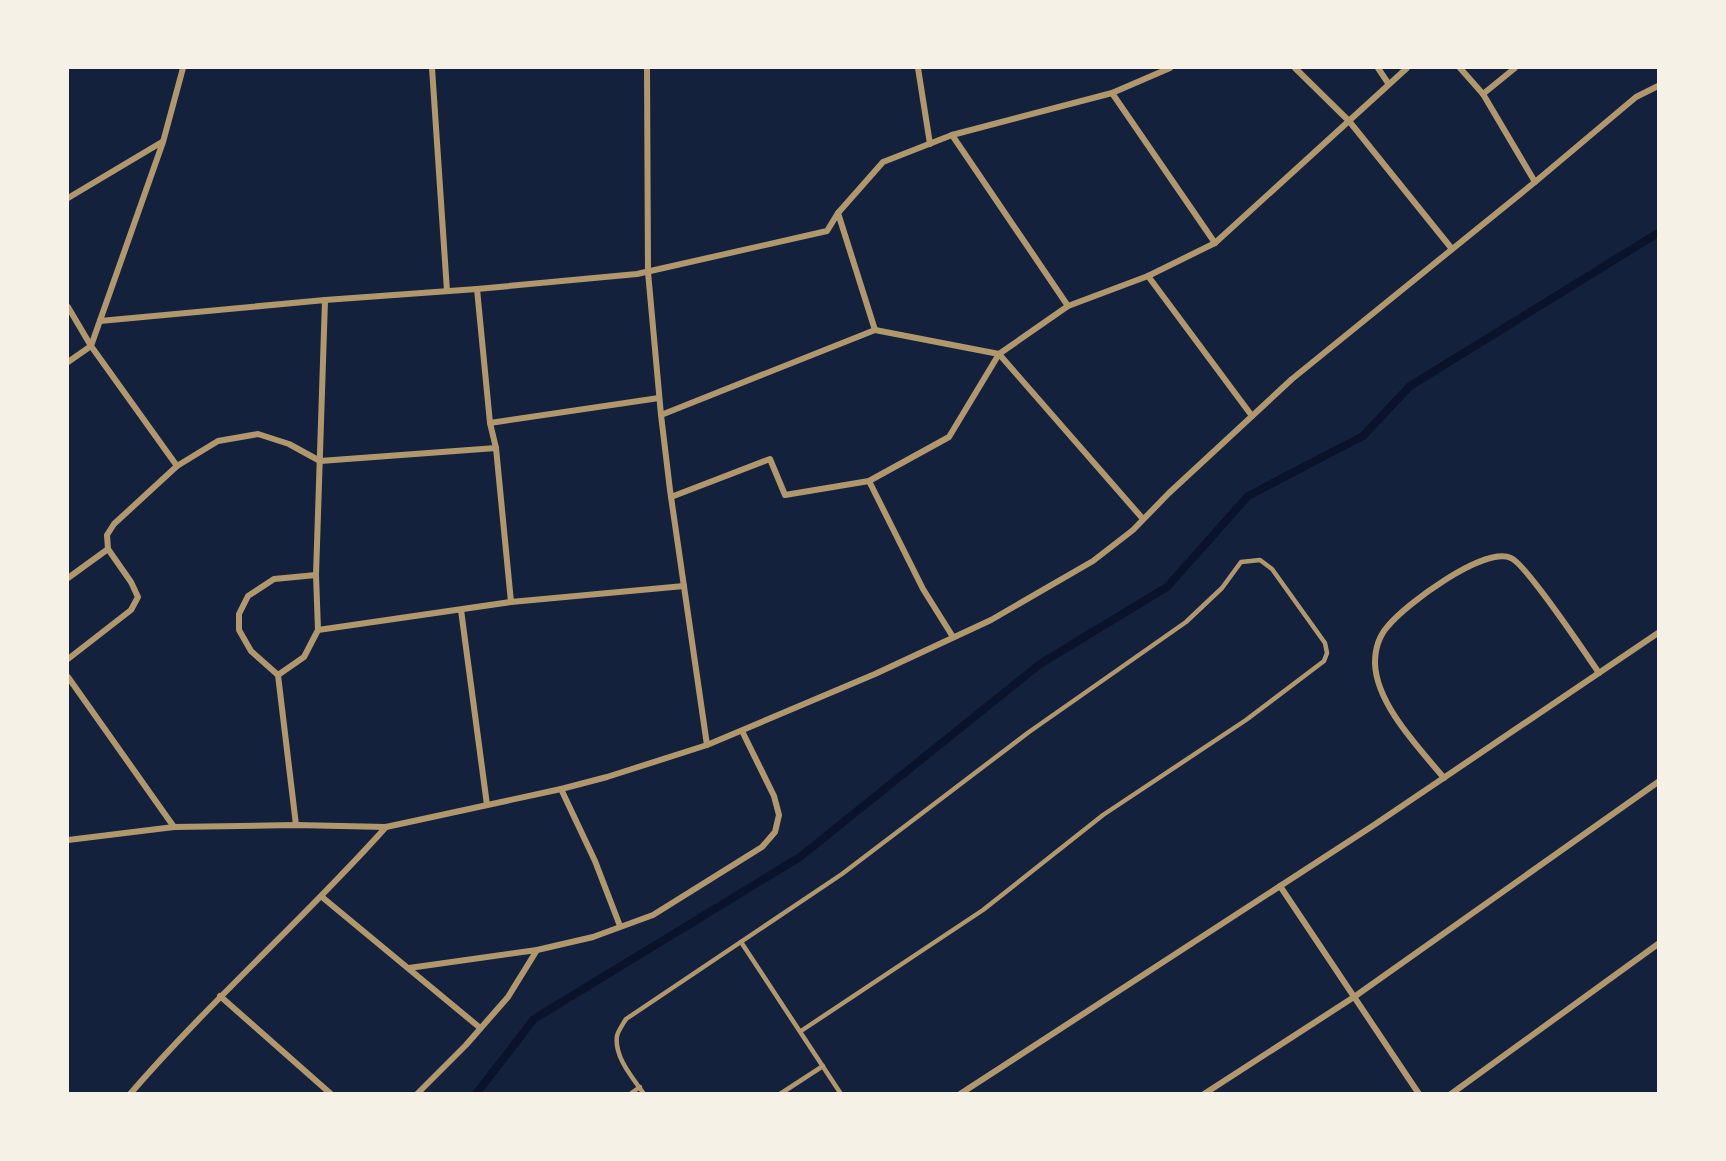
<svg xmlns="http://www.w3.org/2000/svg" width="1726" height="1161" font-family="'Work Sans',sans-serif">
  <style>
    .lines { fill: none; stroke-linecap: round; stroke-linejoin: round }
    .stream { stroke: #0b132b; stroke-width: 8 }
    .service { stroke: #b1986c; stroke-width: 4.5 }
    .minor { stroke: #b1986c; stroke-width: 6 }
  </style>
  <rect width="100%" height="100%" fill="#14213d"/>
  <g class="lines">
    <polyline class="stream" points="476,1094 534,1019 800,857 1040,664 1167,587 1248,496 1363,436 1410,386 1658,233"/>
    <g class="service">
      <polyline points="741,942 841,1094"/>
      <polyline points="630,1094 640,1087"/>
      <path d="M 644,1094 C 633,1078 614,1057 617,1036 C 618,1031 623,1024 626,1019 L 842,874 L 1029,732 L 1186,622 L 1222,588 L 1241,562 L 1260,560 L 1272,569 L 1325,643 L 1327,653 L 1324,661 L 1246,720 L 1103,815 L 983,910 L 801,1031"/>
      <polyline points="780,1094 823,1066"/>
    </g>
    <g class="minor">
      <polyline points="183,68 163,142 91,346 177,466 218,441 258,434 289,444 320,461 496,448 511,602"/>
      <polyline points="432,68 447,291"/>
      <polyline points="647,68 648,272 661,415 670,490 707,745"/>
      <polyline points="918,68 930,144"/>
      <polyline points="1295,68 1349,121 1452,249"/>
      <polyline points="1378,68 1388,83"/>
      <polyline points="1460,68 1483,94 1535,182"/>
      <polyline points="1112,93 1215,243"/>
      <polyline points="1483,94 1515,68"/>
      <polyline points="952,135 1068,306"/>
      <polyline points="68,198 162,142"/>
      <polyline points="1148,276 1252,416"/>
      <polyline points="477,289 637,274 827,231 838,213"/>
      <polyline points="325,300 477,289 490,423 496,448"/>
      <polyline points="68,307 91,346 68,362"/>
      <polyline points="100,321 325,300 316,575 318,630"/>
      <polyline points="875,330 838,213 883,162 952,135 1112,93 1170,68"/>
      <polyline points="661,415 875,330 999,354 1143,519"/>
      <polyline points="490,423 659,398"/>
      <polyline points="869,481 923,589 953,637"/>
      <polyline points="671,497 770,459 785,495 869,481 949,437 999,354 1068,306 1148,276 1215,243 1407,68"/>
      <polyline points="68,578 108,549 107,535 114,524 177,466"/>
      <polyline points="461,610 487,805"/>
      <polyline points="68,659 131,610 138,597 131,582 108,549"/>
      <polyline points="278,675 251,651 239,630 239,614 248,596 274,579 316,575"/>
      <polyline points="68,677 174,827"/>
      <path d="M 1444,778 C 1419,748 1376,704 1375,663 C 1375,649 1379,636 1388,626 C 1406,604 1484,546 1511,558 C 1526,564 1586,654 1599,673"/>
      <polyline points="561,789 595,861 620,926"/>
      <polyline points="296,825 278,675 304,657 318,630 511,602 684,586"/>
      <polyline points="68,840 174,827 296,825 386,827 561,789 607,777 707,745 875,674 991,620 1093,561 1133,530 1169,493 1292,379 1535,182 1636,97 1658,86"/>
      <polyline points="1280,886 1419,1094"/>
      <polyline points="322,897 479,1027"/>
      <polyline points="409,968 537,950"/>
      <polyline points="220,996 331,1094"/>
      <path d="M 130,1094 C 211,1000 304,919 386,827"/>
      <polyline points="417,1094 466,1045 508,997 537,950 593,937 653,915 762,847 775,832 779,815 774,796 742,731"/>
      <polyline points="960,1094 1374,825 1658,633"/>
      <polyline points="1204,1094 1354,997 1658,782"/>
      <polyline points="1451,1094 1658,944"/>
    </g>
  </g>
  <rect width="1726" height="1161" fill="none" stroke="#f6f1e7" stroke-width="138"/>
</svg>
